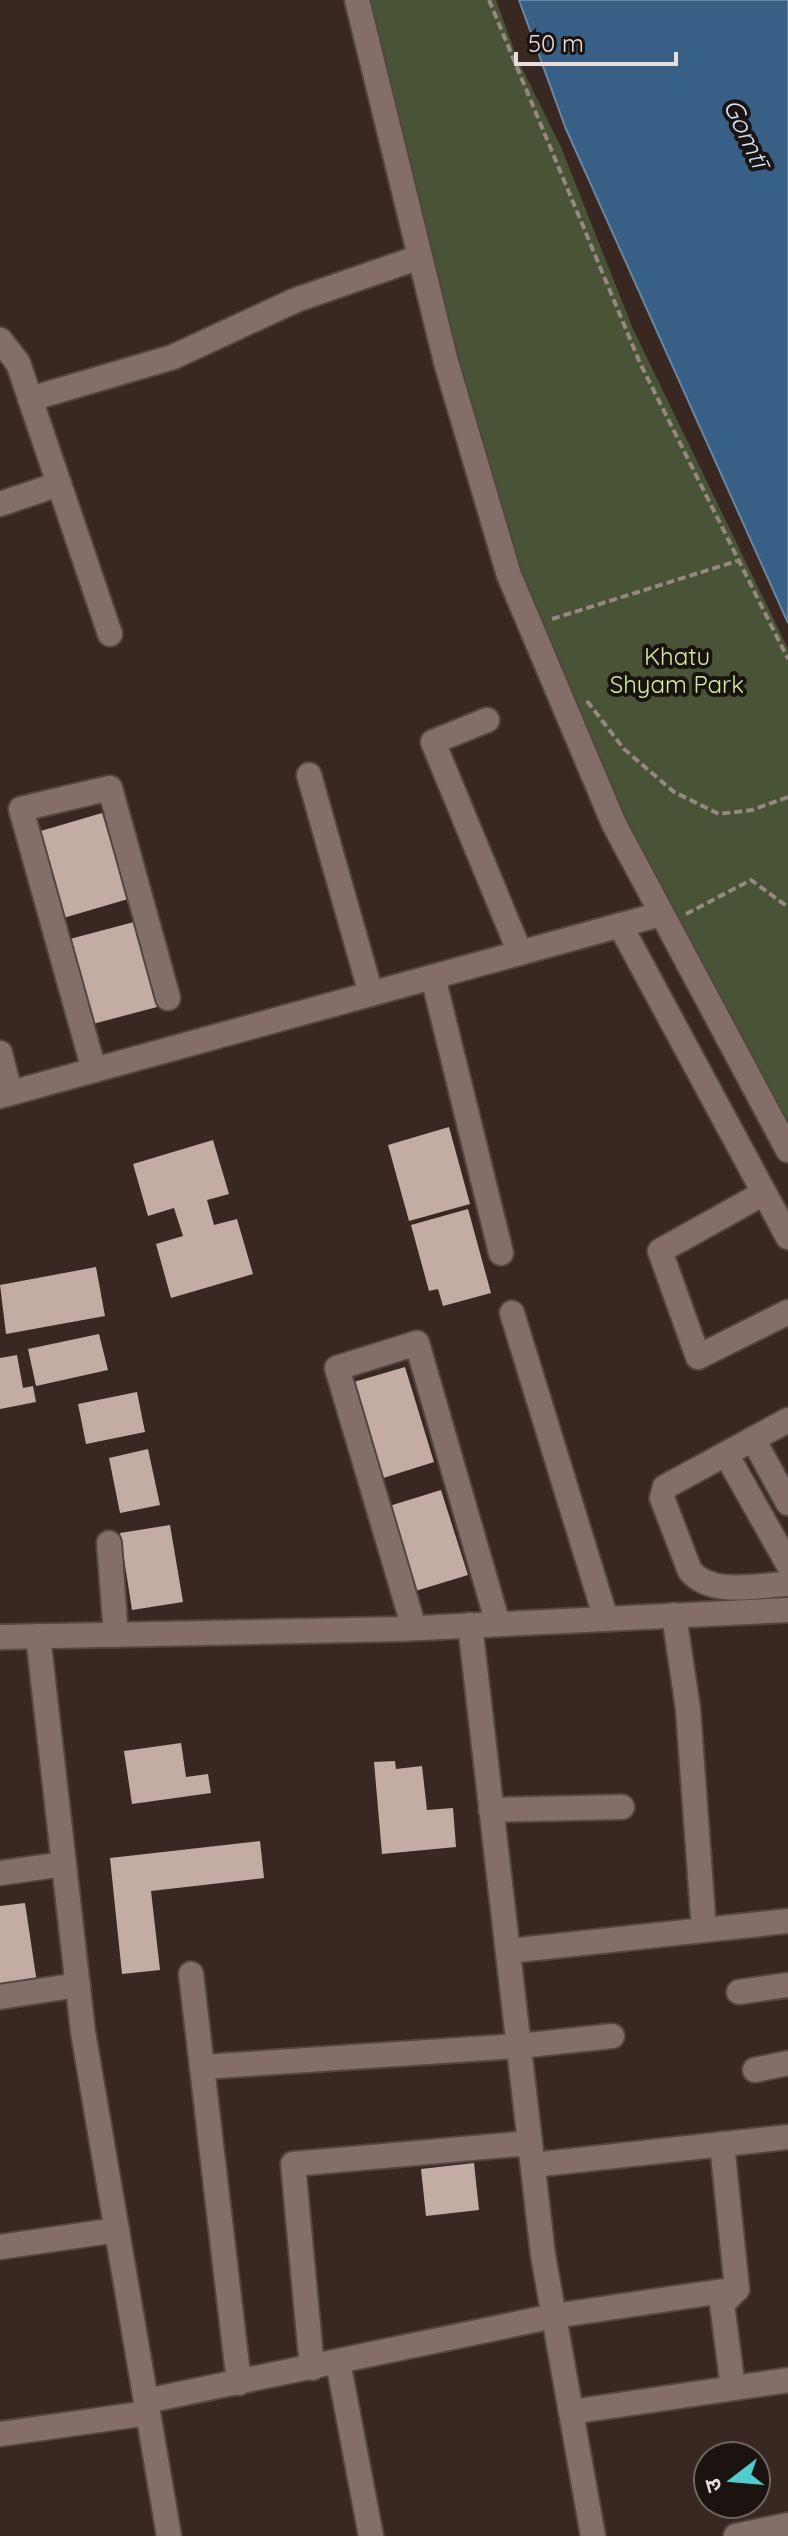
<svg xmlns="http://www.w3.org/2000/svg" width="788" height="2536" font-family="Quicksand,'Noto Sans Devanagari',sans-serif">
  <style>
    .green { fill: #485435 }
    .water { fill: #385f85; stroke: #6d859e; stroke-width: 2 }
    .building { fill: #c3aca4 }
    .lines { fill: none; stroke-linecap: round; stroke-linejoin: round }
    .minor-casing { stroke: #544540; stroke-width: 28 }
    .path { stroke: #968782; stroke-width: 4; stroke-dasharray: 8 4; stroke-linecap: butt }
    .minor { stroke: #846f68; stroke-width: 24 }
    .labels { text-anchor: middle; stroke-width: 8; stroke-linejoin: round; paint-order: stroke }
    .park-label { font-size: 24px; fill: #cfec9e; stroke: #1b1310 }
    .water-label { font-size: 26px; font-style: italic; fill: #cce4fd; stroke: #1b1310 }
  </style>
  <rect width="100%" height="100%" fill="#392821"/>
  <polygon class="green" points="365,0 496,0 517,58 561,147 633,329 788,649 788,1135 663,906 605,779 514,564 450,358"/>
  <polygon class="water" points="519,0 788,0 788,623 566,129"/>
  <g class="building">
    <polygon points="102,813 128,899 60,919 34,833"/>
    <polygon points="134,922 157,1007 89,1025 66,940"/>
    <polygon points="449,1127 470,1204 409,1221 388,1145"/>
    <polygon points="213,1140 229,1194 207,1200 214,1225 237,1219 253,1274 171,1298 156,1244 183,1236 174,1208 148,1216 133,1164"/>
    <polygon points="468,1209 491,1293 443,1306 438,1289 429,1291 411,1225"/>
    <polygon points="96,1267 105,1316 6,1334 0,1285"/>
    <polygon points="99,1334 108,1370 36,1386 28,1349"/>
    <polygon points="17,1355 23,1388 33,1386 36,1402 0,1409 0,1358"/>
    <polygon points="405,1367 434,1462 377,1480 347,1384"/>
    <polygon points="137,1392 145,1432 86,1444 78,1404"/>
    <polygon points="148,1449 160,1505 120,1513 109,1458"/>
    <polygon points="441,1490 468,1575 412,1592 386,1507"/>
    <polygon points="170,1525 183,1602 132,1610 120,1533"/>
    <polygon points="181,1743 186,1777 208,1774 211,1793 132,1804 124,1751"/>
    <polygon points="395,1761 396,1769 422,1766 427,1810 453,1808 456,1847 382,1854 374,1762"/>
    <polygon points="260,1841 264,1878 151,1891 160,1970 122,1974 110,1858"/>
    <polygon points="25,1903 37,1983 0,1988 0,1906"/>
    <polygon points="474,2163 479,2210 426,2216 421,2169"/>
  </g>
  <g class="lines">
    <g class="minor-casing">
      <g id="minor">
        <polyline points="357,0 446,362 509,575 614,824 788,1150"/>
        <polyline points="0,340 18,363 110,634"/>
        <polyline points="30,399 173,357 296,300 420,257"/>
        <polyline points="0,504 59,484"/>
        <polyline points="487,720 433,742 520,953"/>
        <polyline points="309,775 371,994"/>
        <polyline points="620,925 788,1237"/>
        <polyline points="433,977 501,1253"/>
        <polyline points="0,1053 10,1093"/>
        <polyline points="94,1070 21,809 110,788 168,998"/>
        <polyline points="0,1096 661,914"/>
        <polyline points="764,1193 660,1251 698,1357 788,1312"/>
        <polyline points="512,1313 606,1619"/>
        <path d="M 788,1420 L 665,1487 L 662,1498 L 690,1571 C 713,1597 756,1585 788,1584"/>
        <polyline points="753,1439 788,1503"/>
        <polyline points="726,1454 788,1564"/>
        <polyline points="109,1543 116,1635"/>
        <polyline points="674,1615 688,1709 704,1930"/>
        <polyline points="470,1625 543,2255 593,2536"/>
        <polyline points="414,1628 337,1368 417,1343 498,1624"/>
        <polyline points="38,1636 83,2032 169,2536"/>
        <polyline points="0,1637 400,1629 788,1610"/>
        <polyline points="491,1810 622,1807"/>
        <polyline points="0,1873 64,1864"/>
        <polyline points="508,1951 788,1921"/>
        <polyline points="191,1974 239,2383"/>
        <polyline points="739,1992 788,1985"/>
        <polyline points="0,1997 78,1985"/>
        <polyline points="202,2067 519,2046 612,2036"/>
        <polyline points="755,2070 788,2063"/>
        <polyline points="722,2144 737,2289 722,2304 733,2388"/>
        <polyline points="533,2165 788,2137"/>
        <polyline points="0,2247 117,2230"/>
        <polyline points="338,2362 371,2536"/>
        <polyline points="312,2368 293,2164 530,2143"/>
        <polyline points="146,2401 554,2316 737,2289"/>
        <polyline points="571,2412 788,2380"/>
        <polyline points="0,2434 148,2413"/>
        <polyline points="736,2536 788,2525"/>
      </g>
    </g>
    <g class="path">
      <polyline points="489,0 640,363 788,659"/>
      <polyline points="552,619 737,561"/>
      <polyline points="587,701 624,749 674,792 719,814 752,810 788,797"/>
      <polyline points="686,914 751,880 788,907"/>
    </g>
    <use href="#minor" class="minor"/>
  </g>
  <g class="labels">
    <g class="park-label">
      <text x="677" y="665">Khatu<tspan x="677" dy="28">Shyam Park</tspan></text>
    </g>
    <g class="water-label">
      <text transform="translate(746 133) rotate(65)" y="9">Gomtī</text>
    </g>
  </g>
  <g transform="translate(732 2480) rotate(254)"><circle r="38" fill="#1b1310" stroke="#6d6460" stroke-width="2"/>
  <path d="M0-6L14 30L0 20L-14 30Z" fill="#52cdcd"/>
  <text y="-12" font-size="22" font-weight="bold" text-anchor="middle" fill="#e9ddd9">उ</text>
  </g>
  <path d="M516 52v12h160v-12" fill="none" stroke="#e9ddd9" stroke-width="4"/>
  <text x="528" y="52" font-size="24" fill="#e9ddd9" stroke="#1b1310" stroke-width="6" paint-order="stroke">50 m</text>
</svg>
